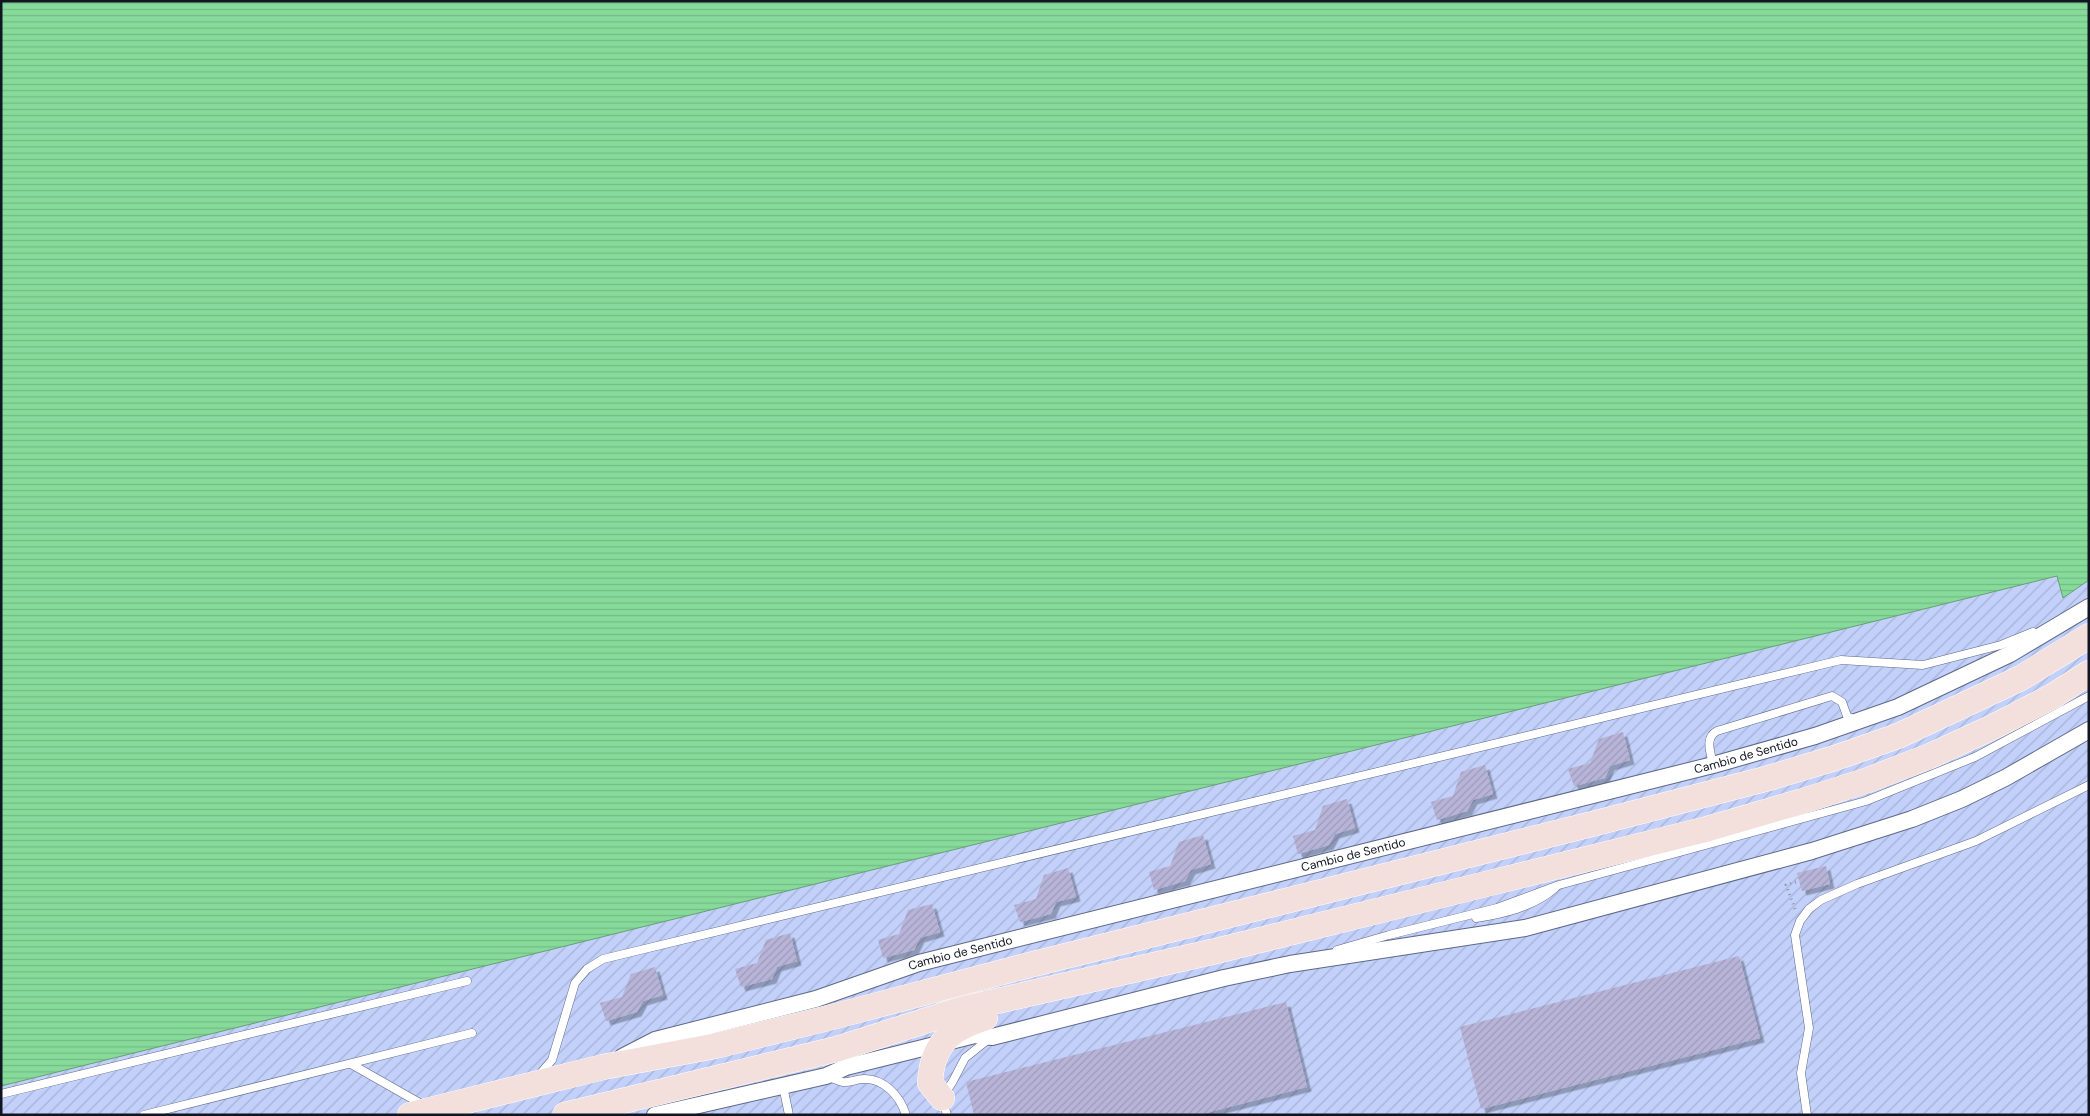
<svg xmlns="http://www.w3.org/2000/svg" width="2090" height="1116" font-family="'DM Sans',sans-serif">
  <style>
    .industrial { fill: url(#industrial-furrows) }
    .water { fill: url(#water-rules); stroke: #64a076 }
    .building { fill: url(#building-hatch); filter: url(#shadow) }
    .lines { fill: none; stroke-linecap: round; stroke-linejoin: round }
    .service-casing { stroke: #5e6887; stroke-width: 9 }
    .minor-casing { stroke: #5e6887; stroke-width: 18 }
    .primary-casing { stroke: #fff; stroke-width: 26 }
    .path { stroke: #8f96ad; stroke-width: 3; stroke-dasharray: 1 4; stroke-linecap: butt }
    .service { stroke: #fff; stroke-width: 8 }
    .minor { stroke: #fff; stroke-width: 16 }
    .primary { stroke: #f3e0dd; stroke-width: 25 }
    .labels { text-anchor: middle; stroke-width: 4.5; stroke-linejoin: round; paint-order: stroke }
    .street-label { font-size: 12px; fill: #111521; stroke: #e5eaf8 }
  </style>
  <defs>
    <pattern id="industrial-furrows" width="10" height="10" patternUnits="userSpaceOnUse" patternTransform="scale(1.25)"><rect width="10" height="10" fill="#c2d0fa"/><path d="M-1 1l2-2M0 10L10 0M9 11l2-2" fill="none" stroke="#a6b2d6"/></pattern>
    <pattern id="water-rules" width="6" height="5" patternUnits="userSpaceOnUse" patternTransform="scale(1.25)"><rect width="6" height="5" fill="#87db9a"/><path d="M0 2.5h6" fill="none" stroke="#74bb84"/></pattern>
    <pattern id="building-hatch" width="6" height="6" patternUnits="userSpaceOnUse" patternTransform="scale(1.25)"><rect width="6" height="6" fill="#b8b4d8"/><path d="M-1 1l2-2M0 6l6-6M5 7l2-2" fill="none" stroke="#9d9ab9"/></pattern>
    <filter id="shadow"><feDropShadow dx="4.5" dy="4.5" stdDeviation="0" flood-color="#0004"/></filter>
  </defs>
  <rect width="100%" height="100%" fill="#d3dcf9"/>
  <polygon class="industrial" points="2058,576 2064,598 2089,580 2089,1115 1,1115 1,1086"/>
  <polygon class="water" points="1,1 2089,1 2089,580 2063,598 2057,576 1,1086"/>
  <g class="building">
    <polygon points="1623,732 1630,760 1610,766 1605,778 1574,786 1568,769 1590,763 1599,739"/>
    <polygon points="1485,765 1493,794 1473,800 1467,811 1437,820 1431,802 1453,796 1461,772"/>
    <polygon points="1347,799 1355,828 1335,834 1329,845 1298,854 1293,836 1315,830 1323,806"/>
    <polygon points="1203,835 1211,864 1191,870 1185,881 1154,890 1149,872 1170,866 1179,842"/>
    <polygon points="1826,866 1830,884 1802,891 1797,873"/>
    <polygon points="1068,868 1076,897 1056,902 1051,914 1020,922 1014,905 1036,899 1044,875"/>
    <polygon points="932,904 940,932 920,938 914,950 883,958 878,940 899,934 908,910"/>
    <polygon points="790,933 797,961 777,967 772,979 741,987 735,969 757,963 766,940"/>
    <polygon points="1739,956 1760,1038 1481,1109 1460,1027"/>
    <polygon points="655,967 663,995 643,1001 637,1012 606,1021 600,1003 622,997 631,974"/>
    <polygon points="1286,1002 1307,1087 1198,1115 974,1115 966,1082"/>
  </g>
  <g class="lines">
    <g class="service-casing">
      <g id="service">
        <path d="M 1713,765 C 1711,753 1704,738 1717,731 L 1832,696 L 1842,702 L 1847,716 L 1855,720"/>
        <path d="M 1476,918 C 1502,914 1534,907 1555,888"/>
        <polyline points="1337,950 1389,935 1497,908 1559,885 1866,801 1975,757 2089,696"/>
        <polyline points="351,1064 425,1106"/>
        <polyline points="539,1075 552,1060 575,983 587,969 603,959 1841,660 1923,665 2001,645 2033,632"/>
        <path d="M 828,1077 C 833,1078 838,1081 843,1082 C 849,1083 857,1079 863,1079 C 884,1078 900,1096 906,1115"/>
        <polyline points="783,1086 789,1115"/>
        <polyline points="1,1094 467,981"/>
        <polyline points="144,1115 472,1033"/>
        <polyline points="947,1115 942,1098 953,1081 965,1058 990,1038"/>
        <polyline points="1807,1115 1801,1073 1809,1028 1795,935 1800,921 1809,909 1821,900 1857,884 1976,841 2089,785"/>
      </g>
    </g>
    <g class="minor-casing">
      <g id="minor">
        <path id="s1" d="M 622,1057 L 655,1040 L 816,999 L 919,963 L 1713,765 L 1815,736 L 1898,707 L 2010,654 L 2089,607"/>
        <polyline points="655,1115 826,1076 846,1067 975,1035 992,1037 1224,978 1290,964 1525,928 1812,851 1912,819 1962,799 2005,778 2089,730"/>
      </g>
    </g>
    <g class="primary-casing">
      <g id="primary">
        <path d="M 942,1098 L 930,1083 C 932,1045 949,1029 985,1018"/>
        <polyline points="410,1115 603,1067 715,1046 832,1017 1014,969 1596,823 1769,778 1835,758 1898,736 2021,678 2089,636"/>
        <polyline points="565,1115 837,1049 962,1009 1216,951 1486,884 1707,829 1803,801 1868,780 1930,756 1993,727 2053,696 2089,673"/>
      </g>
    </g>
    <polyline class="path" points="1795,909 1786,885 1799,881"/>
    <use href="#service" class="service"/>
    <use href="#minor" class="minor"/>
    <use href="#primary" class="primary"/>
  </g>
  <g class="labels">
    <g class="street-label">
      <text dy="4" stroke="none"><textPath href="#s1" startOffset="1165">Cambio de Sentido</textPath></text>
      <text dy="4" stroke="none"><textPath href="#s1" startOffset="760">Cambio de Sentido</textPath></text>
      <text dy="4" stroke="none"><textPath href="#s1" startOffset="355">Cambio de Sentido</textPath></text>
    </g>
  </g>
  <rect width="2090" height="1116" fill="none" stroke="#111521" stroke-width="5"/>
</svg>
